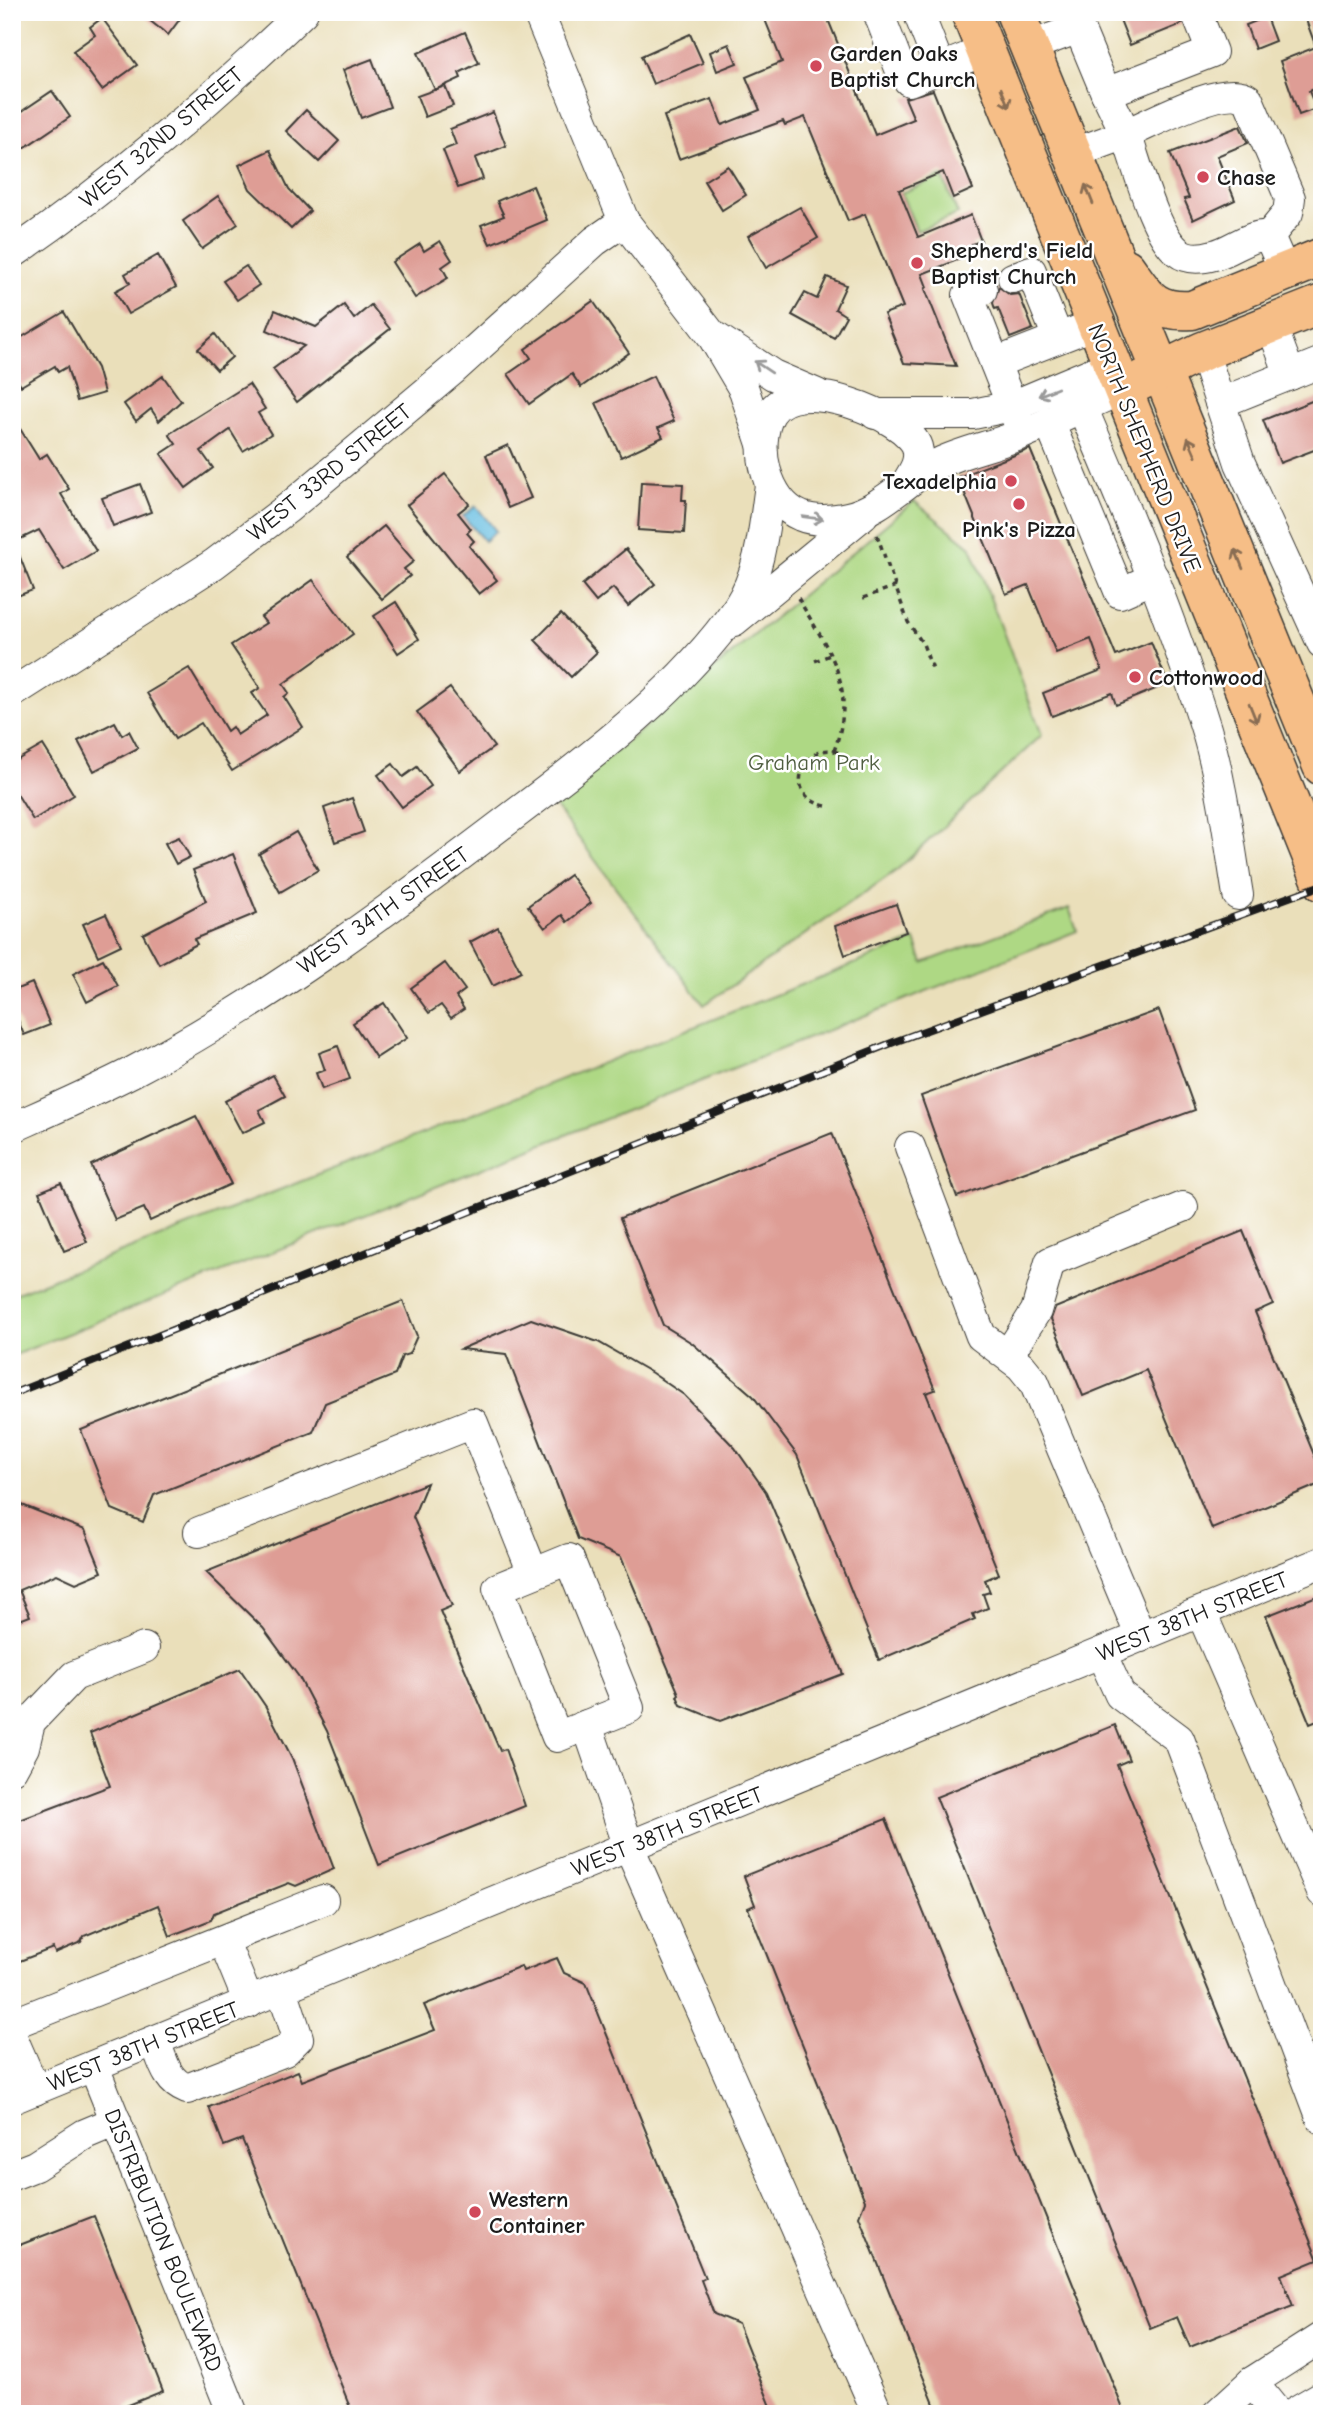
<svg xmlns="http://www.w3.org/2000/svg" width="1334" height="2426" font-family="'Comic Neue',sans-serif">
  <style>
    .green { fill: #aed884; stroke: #657a50; stroke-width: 2 }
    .water { fill: #62bce0; stroke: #3f6c7e; stroke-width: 2 }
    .building { fill: #de9d95 }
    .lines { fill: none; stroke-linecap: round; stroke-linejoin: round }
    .minor-casing { stroke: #3b3934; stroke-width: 32 }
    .major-casing { stroke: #3b3934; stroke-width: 41 }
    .path { stroke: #3b3934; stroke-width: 3.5; stroke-dasharray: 5 5; stroke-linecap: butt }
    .minor { stroke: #fff; stroke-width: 30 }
    .major { stroke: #f6be87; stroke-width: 38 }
    .rail-casing { stroke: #1c1c1c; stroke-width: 8 }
    .rail { stroke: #fff; stroke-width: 5; stroke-dasharray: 16; stroke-linecap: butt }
    .oneway { stroke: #896d52 }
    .oneway2 { stroke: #999 }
    .poi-dot { fill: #d1495b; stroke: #fff; stroke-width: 2.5 }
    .labels { text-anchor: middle; stroke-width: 5; stroke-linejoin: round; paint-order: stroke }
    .poi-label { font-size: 23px; font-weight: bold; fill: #1c1c1c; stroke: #fff; text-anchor: start }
    .street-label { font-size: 23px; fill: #1c1c1c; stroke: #fff }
    .park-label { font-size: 23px; fill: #4f5e40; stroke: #fff }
  </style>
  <rect width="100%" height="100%" fill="#fff"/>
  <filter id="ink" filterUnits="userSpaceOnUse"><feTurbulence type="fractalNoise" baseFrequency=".0143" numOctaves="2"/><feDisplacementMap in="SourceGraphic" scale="14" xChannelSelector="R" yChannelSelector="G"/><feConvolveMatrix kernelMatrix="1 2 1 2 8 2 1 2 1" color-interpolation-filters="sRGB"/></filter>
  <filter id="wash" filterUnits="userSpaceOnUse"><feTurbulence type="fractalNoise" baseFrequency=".00686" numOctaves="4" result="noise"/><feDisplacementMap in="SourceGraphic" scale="28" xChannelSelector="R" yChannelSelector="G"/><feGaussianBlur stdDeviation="1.57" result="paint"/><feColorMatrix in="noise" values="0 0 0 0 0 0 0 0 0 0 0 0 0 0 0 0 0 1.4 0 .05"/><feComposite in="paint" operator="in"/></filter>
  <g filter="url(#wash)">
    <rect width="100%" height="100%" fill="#eadfba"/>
    <g class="green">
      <polygon points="942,176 958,214 917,231 901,193"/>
      <polygon points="914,501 971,547 1042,735 897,870 704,1005 553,804"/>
      <polygon points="1069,908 1077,931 12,1356 12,1295 915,940 923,963"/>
    </g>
    <polygon class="water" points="476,506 496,531 484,541 463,516"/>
    <g id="blocks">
      <g class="building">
        <polygon points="139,12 185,12 168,35"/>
        <polygon points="762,12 825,12 875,135 914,119 905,98 933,90 973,189 953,198 943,172 899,190 918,237 971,215 981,241 972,244 975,253 922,274 927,287 925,289 956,366 904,363 884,314 903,307 865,214 848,221 805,117 785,125 783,121 679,159 664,116 712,99 722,125 760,110 746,77 782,62"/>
        <polygon points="1117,12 1179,12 1182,24 1130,45"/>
        <polygon points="1303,12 1322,12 1322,86 1309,91 1316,109 1299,115 1280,61 1316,47"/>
        <polygon points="1266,17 1275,41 1255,49 1246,25"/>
        <polygon points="102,18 137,65 102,90 73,51 95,35 90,27"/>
        <polygon points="465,32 479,63 459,73 461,78 435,90 418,53"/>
        <polygon points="690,34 703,63 653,84 641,56"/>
        <polygon points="729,44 737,63 717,71 710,52"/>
        <polygon points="372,59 390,107 361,118 343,70"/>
        <polygon points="445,86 453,106 425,117 417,96"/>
        <polygon points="52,91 70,117 24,148 12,130 12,118"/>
        <polygon points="306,110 339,141 319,162 286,131"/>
        <polygon points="493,112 506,146 475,158 483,179 458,188 443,150 456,145 450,129"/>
        <polygon points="1240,126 1248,143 1217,156 1235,200 1193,220 1184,199 1189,198 1170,153"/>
        <polygon points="270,150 289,189 310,211 291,229 250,189 239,165"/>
        <polygon points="728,166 746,195 722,210 704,181"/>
        <polygon points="533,186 547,220 490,244 481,225 504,216 497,201"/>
        <polygon points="218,196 238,224 202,249 183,221"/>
        <polygon points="800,207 818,238 766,268 748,236"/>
        <polygon points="440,241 452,260 442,267 448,278 415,298 392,262 420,244 424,251"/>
        <polygon points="158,255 176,287 128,314 115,291 130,283 125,274"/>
        <polygon points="246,266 259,285 237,300 223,281"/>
        <polygon points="827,277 846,285 835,309 846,316 834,338 792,315 805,293 817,299"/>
        <polygon points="999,287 1010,295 1019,294 1033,329 1010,338 998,308 995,309 993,303"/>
        <polygon points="593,301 629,353 581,387 572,374 529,404 508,374 531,358 525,349"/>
        <polygon points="344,305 354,319 371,305 390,329 297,402 273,369 304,346 267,330 275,310 316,327"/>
        <polygon points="64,312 97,368 104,393 77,401 67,367 58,372 55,366 21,386 12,372 12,343"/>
        <polygon points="215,334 232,357 217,370 198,349"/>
        <polygon points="163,376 181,401 159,421 151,409 136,421 124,404"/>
        <polygon points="653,376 674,421 658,428 663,437 621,457 596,403"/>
        <polygon points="249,384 265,409 258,413 271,434 243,451 230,430 201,451 213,468 186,488 161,454 176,444 169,434"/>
        <polygon points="1322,397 1322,447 1280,463 1263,420"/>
        <polygon points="12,416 39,459 47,454 69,489 61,494 96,551 64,570 39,530 14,542 33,590 12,598"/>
        <polygon points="508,445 531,498 508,508 486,455"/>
        <polygon points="1030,449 1116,656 1151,642 1168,684 1116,705 1112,693 1052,716 1043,693 1102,670 1091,639 1056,653 1028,585 1006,594 958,477"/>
        <polygon points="445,474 469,504 458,513 471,529 467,533 474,541 469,546 497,580 479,594 407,505"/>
        <polygon points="641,482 683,484 682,500 686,500 684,533 638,530"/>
        <polygon points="140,484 151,512 113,526 102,498"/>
        <polygon points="384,526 414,561 404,569 410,576 382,599 347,557"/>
        <polygon points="626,549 655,584 628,606 613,588 596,602 582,585"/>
        <polygon points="313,580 353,634 283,684 289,693 284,697 303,727 232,771 201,723 175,739 147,693 189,668 227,731 232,727 237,735 267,715 252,693 260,688 231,645 266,623 261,617"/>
        <polygon points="396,602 419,639 398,653 374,616"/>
        <polygon points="561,614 597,652 571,677 535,640"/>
        <polygon points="450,688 494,747 460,771 417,712"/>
        <polygon points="115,722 122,735 129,731 138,748 94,771 78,741"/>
        <polygon points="43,745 74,795 33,820 12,786 12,763"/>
        <polygon points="393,764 403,777 417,767 431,786 402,807 378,775"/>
        <polygon points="352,798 364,832 335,842 324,808"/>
        <polygon points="296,832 318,870 280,892 259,854"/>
        <polygon points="179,837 190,857 176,864 165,843"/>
        <polygon points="233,854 257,913 194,939 197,944 159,964 143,934 206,901 193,870"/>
        <polygon points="570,875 591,903 567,922 562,915 545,928 528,906"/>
        <polygon points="896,904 906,932 845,955 835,926"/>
        <polygon points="106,914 121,945 98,956 83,924"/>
        <polygon points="498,927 521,972 493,986 470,942"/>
        <polygon points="103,959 118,986 87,1002 73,974"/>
        <polygon points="445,963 465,990 456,997 464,1009 451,1018 441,1005 429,1013 411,988"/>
        <polygon points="32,983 50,1025 24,1035 12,1005 12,991"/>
        <polygon points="384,1003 407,1038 376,1058 353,1023"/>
        <polygon points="1159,1010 1195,1110 957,1197 921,1096"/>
        <polygon points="338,1046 350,1079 322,1089 316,1073 325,1070 319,1053"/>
        <polygon points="273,1075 285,1096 259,1110 265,1122 242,1133 225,1101"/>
        <polygon points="196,1116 231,1184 150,1221 144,1208 115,1220 91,1165"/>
        <polygon points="832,1133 935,1390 926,1393 999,1574 985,1580 990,1592 983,1594 988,1608 973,1614 975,1619 879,1660 797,1455 753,1396 692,1343 663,1325 620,1218"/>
        <polygon points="61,1183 87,1242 64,1251 39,1192"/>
        <polygon points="1243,1231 1273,1304 1255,1312 1322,1474 1322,1483 1212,1529 1146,1370 1083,1396 1051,1319 1055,1308"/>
        <polygon points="403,1301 417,1336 409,1354 402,1356 395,1375 325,1403 313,1432 154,1495 143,1522 112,1509 81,1430"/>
        <polygon points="531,1319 598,1342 652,1373 684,1395 735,1448 766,1492 843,1674 720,1721 681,1705 677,1696 679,1694 621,1557 578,1539 506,1354 461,1349"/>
        <polygon points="427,1483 413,1517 452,1606 440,1611 500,1751 505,1749 525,1806 379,1865 327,1731 299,1677 263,1628 206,1572"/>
        <polygon points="12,1501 85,1530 102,1572 76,1583 57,1574 19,1590 30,1616 12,1623"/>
        <polygon points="1322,1594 1322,1719 1310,1724 1266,1616"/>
        <polygon points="240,1669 266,1707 292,1758 334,1869 296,1886 289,1883 214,1913 211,1920 170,1936 158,1905 84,1936 81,1942 55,1953 53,1948 12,1964 12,1823 110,1786 90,1733"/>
        <polygon points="1115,1725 1129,1760 1117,1765 1318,2260 1281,2275 1293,2306 1190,2347 1177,2317 1150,2328 936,1797"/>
        <polygon points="886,1819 1125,2414 938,2414 859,2216 865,2201 748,1908 755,1905 744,1876"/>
        <polygon points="557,1958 564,1973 586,1983 705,2278 701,2280 714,2314 738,2324 774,2414 353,2414 242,2139 224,2146 209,2107 298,2071 302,2081 435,2030 424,2005 521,1966 523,1971"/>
        <polygon points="94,2216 163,2391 126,2406 129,2414 12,2414 12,2248"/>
      </g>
    </g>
  </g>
  <g filter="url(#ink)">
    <use href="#blocks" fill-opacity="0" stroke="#3b3934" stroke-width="2"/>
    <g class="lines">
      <g class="minor-casing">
        <g id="minor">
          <polyline points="538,12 624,221 711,334 744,390 762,444"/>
          <polyline points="878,12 901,71 909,81 986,50"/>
          <polyline points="918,12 940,68"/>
          <polyline points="1028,47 1079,28 1106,93 1212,52 1196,12"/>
          <path d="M 1106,93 L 1126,134 C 1152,123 1225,82 1248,99 L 1290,198 L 1288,213 L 1269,236"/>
          <path d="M 1072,154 L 1126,134 C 1137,164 1154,233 1178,252 C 1188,260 1203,258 1214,255 C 1232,251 1251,233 1269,236 L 1277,254"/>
          <path d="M 12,254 C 117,182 211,100 303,12"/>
          <polyline points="1013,278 1031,271 1058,338"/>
          <polyline points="982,290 968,295 1019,424"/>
          <polyline points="1271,324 1290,375"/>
          <polyline points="717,338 773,375 817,394"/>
          <polyline points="1203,351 1240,463 1322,643"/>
          <polyline points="995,363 1095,324"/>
          <polyline points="1220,403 1322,362"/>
          <path d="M 1082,407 C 1127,513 1172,618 1206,729 C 1222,782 1229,840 1238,895"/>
          <polyline points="875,414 973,414 1012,406 1110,365"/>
          <polyline points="1049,422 1120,593 1154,578"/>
          <path d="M 907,482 C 914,471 921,461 917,447 C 908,417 795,370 770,414 C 753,445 766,502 801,516 C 815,522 834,520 848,517 C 883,509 907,478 939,463 C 966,450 997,445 1024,433 C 1057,420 1089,403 1121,390"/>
          <polyline points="734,621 863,515"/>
          <polyline points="12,693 214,564 288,508 454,369 595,241 624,221"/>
          <path d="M 12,1128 C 52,1110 93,1092 132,1072 C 268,1001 396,905 518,812 C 594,755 684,686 738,607 C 761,572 764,526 770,485"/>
          <polyline points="910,1147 981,1336 1021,1366 1034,1382 1141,1637"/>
          <polyline points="1008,1355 1036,1311 1050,1262 1183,1207"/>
          <polyline points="199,1532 473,1423 533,1573"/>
          <polygon points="569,1559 629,1708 557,1737 498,1588"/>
          <polyline points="1201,1612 1322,1892"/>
          <polyline points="1101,1653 1120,1695 1179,1739 1322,2119"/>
          <polyline points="12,1723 30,1722 74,1676 144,1648"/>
          <polyline points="587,1725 629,1847 878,2414"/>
          <polyline points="12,1769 24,1747 30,1722"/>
          <polyline points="224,1942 249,2003"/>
          <polyline points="12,2024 323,1900"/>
          <polyline points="12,2037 35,2090"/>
          <path d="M 155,2041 C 163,2061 166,2081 187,2089 L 285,2051 L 298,2038 L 282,1989"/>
          <polyline points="94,2067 233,2414"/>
          <polyline points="12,2099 1322,1562"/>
          <polyline points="12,2175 35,2166 85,2134 116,2121"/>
          <polyline points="1252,2382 1278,2414"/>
          <polyline points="1217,2414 1252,2382 1322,2337"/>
          <polyline points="1291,2414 1322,2396"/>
        </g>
      </g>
      <g class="major-casing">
        <g id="major">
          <polyline points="970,12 1322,882"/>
          <polyline points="1015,12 1322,766"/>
          <path d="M 1126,268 C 1146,296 1153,313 1192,310 L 1322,257"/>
          <polyline points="1136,383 1203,351 1322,304"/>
        </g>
      </g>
      <g class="path">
        <polyline points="877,535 908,622 923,644 931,666 937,664"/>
        <path d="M 798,598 C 830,653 858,685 834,751"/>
        <polyline points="863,598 896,586"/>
        <polyline points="815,661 830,655"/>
        <path d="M 826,806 C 770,794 818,719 853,765"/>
      </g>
      <use href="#minor" class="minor"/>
      <use href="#major" class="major"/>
      <g class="rail-casing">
        <polyline id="rail" points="12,1394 894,1042 1322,885"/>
      </g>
      <use href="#rail" class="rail"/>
    </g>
    <defs><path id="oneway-shaft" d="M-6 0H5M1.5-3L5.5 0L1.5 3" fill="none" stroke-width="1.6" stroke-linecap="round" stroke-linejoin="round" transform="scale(1.75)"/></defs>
    <g class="oneway">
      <use href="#oneway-shaft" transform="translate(1005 98) rotate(68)"/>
      <use href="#oneway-shaft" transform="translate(1089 194) rotate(-112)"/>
      <use href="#oneway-shaft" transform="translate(1192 447) rotate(-113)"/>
      <use href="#oneway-shaft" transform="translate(1239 559) rotate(-112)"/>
      <use href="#oneway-shaft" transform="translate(1253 713) rotate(68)"/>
    </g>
    <g class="oneway2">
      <use href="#oneway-shaft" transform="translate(763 367) rotate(-146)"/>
      <use href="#oneway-shaft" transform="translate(1048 392) rotate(158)"/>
      <use href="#oneway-shaft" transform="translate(813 518) rotate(7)"/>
    </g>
  </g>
  <g class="poi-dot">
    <circle cx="816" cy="66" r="7"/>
    <circle cx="1203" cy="177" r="7"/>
    <circle cx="917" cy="263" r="7"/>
    <circle cx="1011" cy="481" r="7"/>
    <circle cx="1019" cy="504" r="7"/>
    <circle cx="1135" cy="677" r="7"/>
    <circle cx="475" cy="2212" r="7"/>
  </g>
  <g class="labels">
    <g class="poi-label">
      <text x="830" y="61">Garden Oaks<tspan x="830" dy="26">Baptist Church</tspan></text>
      <text x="1217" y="185">Chase</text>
      <text x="931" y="258">Shepherd's Field<tspan x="931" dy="26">Baptist Church</tspan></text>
      <text x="997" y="489" text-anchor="end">Texadelphia</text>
      <text x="1019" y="537" text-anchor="middle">Pink's Pizza</text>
      <text x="1149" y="685">Cottonwood</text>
      <text x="489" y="2207">Western<tspan x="489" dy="26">Container</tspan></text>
    </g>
    <g class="street-label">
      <text transform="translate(161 137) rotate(-40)" y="8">WEST 32ND STREET</text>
      <text transform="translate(1145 448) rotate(68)" y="8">NORTH SHEPHERD DRIVE</text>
      <text transform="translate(329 472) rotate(-39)" y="8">WEST 33RD STREET</text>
      <text transform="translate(383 910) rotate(-35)" y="8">WEST 34TH STREET</text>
      <text transform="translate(1192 1616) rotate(-22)" y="8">WEST 38TH STREET</text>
      <text transform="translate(667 1831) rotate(-22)" y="8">WEST 38TH STREET</text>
      <text transform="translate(143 2046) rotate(-22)" y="8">WEST 38TH STREET</text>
      <text transform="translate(164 2240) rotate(68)" y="8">DISTRIBUTION BOULEVARD</text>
    </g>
    <g class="park-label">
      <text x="814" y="770">Graham Park</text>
    </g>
  </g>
  <rect width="1334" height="2426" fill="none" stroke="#fff" stroke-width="42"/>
</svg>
